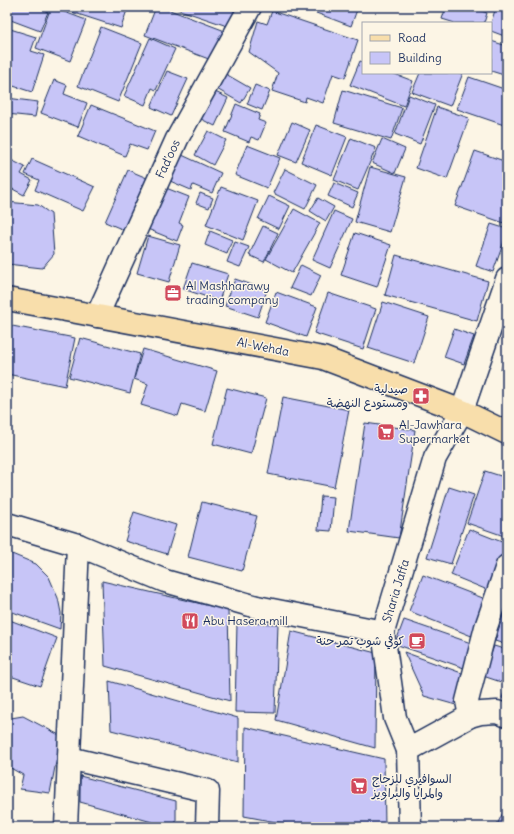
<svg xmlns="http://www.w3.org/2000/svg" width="514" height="834" font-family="Delius,'Playpen Sans Arabic',sans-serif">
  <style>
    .building { fill: #c7c5f7; stroke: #1b2f5e }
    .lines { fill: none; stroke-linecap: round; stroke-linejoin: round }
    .minor-casing { stroke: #1b2f5e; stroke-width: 25 }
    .major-casing { stroke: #1b2f5e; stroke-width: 25 }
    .minor { stroke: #fcf5e5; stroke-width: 22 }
    .major { stroke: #f8deab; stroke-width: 22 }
    .labels { text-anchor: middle; stroke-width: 3; stroke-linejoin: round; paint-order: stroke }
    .street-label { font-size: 12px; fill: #1b2f5e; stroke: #fcf5e5 }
    .poi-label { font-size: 12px; fill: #1b2f5e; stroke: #fcf5e5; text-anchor: start }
  </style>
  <rect width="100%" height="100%" fill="#fcf5e5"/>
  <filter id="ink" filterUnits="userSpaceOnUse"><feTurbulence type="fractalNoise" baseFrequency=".025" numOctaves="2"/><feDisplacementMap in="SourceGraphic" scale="8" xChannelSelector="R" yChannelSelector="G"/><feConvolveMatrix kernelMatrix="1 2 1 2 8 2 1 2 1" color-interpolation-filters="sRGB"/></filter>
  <g filter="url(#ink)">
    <g class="building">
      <polygon points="12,7 35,7 48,12 40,31 8,19"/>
      <polygon points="51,7 86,20 70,61 36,48"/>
      <polygon points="56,7 128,7 121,28"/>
      <polygon points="156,7 162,7 225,31 214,61 145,35"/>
      <polygon points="171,7 241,7 233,28"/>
      <polygon points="300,7 358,7 351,26"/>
      <polygon points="446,7 470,7 487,13 484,23 455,23 442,19"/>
      <polygon points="496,7 507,7 507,37 491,31 491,23"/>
      <polygon points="272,11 358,40 345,78 333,74 323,103 306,97 305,102 272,91 278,73 249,52 258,21 267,24"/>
      <polygon points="101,27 142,43 118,102 78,86"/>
      <polygon points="7,28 36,37 31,51 44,55 32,92 7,84"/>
      <polygon points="150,38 175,49 156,90 152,88 145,105 124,96"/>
      <polygon points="491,41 507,46 507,76 491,71"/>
      <polygon points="360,61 363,62 363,73 392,73 413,81 404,106 350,85"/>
      <polygon points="167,71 188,79 171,116 151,107"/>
      <polygon points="224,73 250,88 241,103 215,88"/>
      <polygon points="420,73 463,73 450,106 412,92"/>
      <polygon points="469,77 507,90 507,126 457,109"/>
      <polygon points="54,80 67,85 64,94 87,103 78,127 41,113"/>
      <polygon points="255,85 270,91 262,110 247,104"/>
      <polygon points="343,90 402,108 391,140 334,123"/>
      <polygon points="213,91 228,98 215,126 199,118"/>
      <polygon points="409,95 435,105 420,144 395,134"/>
      <polygon points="7,98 38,102 35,117 7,114"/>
      <polygon points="236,104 260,114 258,120 266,123 259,140 251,137 249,142 225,132"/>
      <polygon points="91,105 155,131 147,150 130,144 125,156 78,136"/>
      <polygon points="437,107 469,118 447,179 416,168"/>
      <polygon points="292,122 310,130 296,162 278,155"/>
      <polygon points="316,125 347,137 332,175 301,162"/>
      <polygon points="208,131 226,140 213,165 195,155"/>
      <polygon points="351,138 376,148 358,190 334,180"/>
      <polygon points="382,139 405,149 395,173 372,163"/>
      <polygon points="247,145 280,158 267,188 235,175"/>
      <polygon points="475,151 507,162 507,224 455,206"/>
      <polygon points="182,155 221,173 212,193 193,185 191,190 170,181"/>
      <polygon points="7,158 25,167 21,174 32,180 24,195 7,186"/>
      <polygon points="32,159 95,187 83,211 35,190 39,180 25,174"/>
      <polygon points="370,167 406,177 390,232 355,222"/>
      <polygon points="285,169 317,185 305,209 273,193"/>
      <polygon points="128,170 147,178 124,230 105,222"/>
      <polygon points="334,183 358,193 352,207 328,196"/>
      <polygon points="221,187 258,201 243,240 206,225"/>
      <polygon points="166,188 189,197 179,223 183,225 177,241 145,228 153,209 157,211"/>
      <polygon points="200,193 213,198 209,208 196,203"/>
      <polygon points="269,196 290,206 279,229 258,219"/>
      <polygon points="318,198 334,207 326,221 310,211"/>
      <polygon points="7,202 38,205 51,214 54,254 42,268 7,264"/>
      <polygon points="294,209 320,223 292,273 266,259"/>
      <polygon points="334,211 352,219 330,268 312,260"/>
      <polygon points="491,224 507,229 507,233 493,272 476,266"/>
      <polygon points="263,226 278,233 264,262 249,255"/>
      <polygon points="210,231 232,240 227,254 205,245"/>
      <polygon points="355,233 391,245 377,287 341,275"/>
      <polygon points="148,236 180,245 169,282 137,273"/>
      <polygon points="235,242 249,247 240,267 227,262"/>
      <polygon points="396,255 488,281 477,321 385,295"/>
      <polygon points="192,263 228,274 219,301 183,289"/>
      <polygon points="301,265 321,275 311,296 290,288"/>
      <polygon points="235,279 267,290 258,317 225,306"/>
      <polygon points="276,292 317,307 306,337 265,322"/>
      <polygon points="328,293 376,309 363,349 314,333"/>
      <polygon points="383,302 429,317 414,363 368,348"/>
      <polygon points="7,325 75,338 65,386 7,374"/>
      <polygon points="454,329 474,336 464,364 444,357"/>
      <polygon points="80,338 140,354 130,393 69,377"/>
      <polygon points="507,348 507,371 501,370"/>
      <polygon points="143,349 217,371 205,411 182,404 178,416 141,405 148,384 134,379"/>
      <polygon points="227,388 266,398 251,454 213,444"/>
      <polygon points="283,397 349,410 334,487 268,474"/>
      <polygon points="365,423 415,430 399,538 349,531"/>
      <polygon points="485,471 507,478 507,537 467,523"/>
      <polygon points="449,487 474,495 451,564 427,557"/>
      <polygon points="321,496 334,497 331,531 318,530"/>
      <polygon points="202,502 257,516 242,571 188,557"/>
      <polygon points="134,512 176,525 167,554 125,541"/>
      <polygon points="469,529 507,544 507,548 490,591 451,575"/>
      <polygon points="7,552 36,564 49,577 58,598 61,613 60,629 7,610"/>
      <polygon points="423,575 488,600 474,637 409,611"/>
      <polygon points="102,581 228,610 230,701 105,666"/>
      <polygon points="503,615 507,616 507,645 495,641"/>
      <polygon points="7,619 57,638 40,686 7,675"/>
      <polygon points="404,620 474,644 464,668 395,644"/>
      <polygon points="237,623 278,624 275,713 235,712"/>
      <polygon points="291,631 376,653 375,748 276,720"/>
      <polygon points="494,646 507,650 507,700 502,698 507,684 483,676"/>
      <polygon points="404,652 467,675 456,705 424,696"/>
      <polygon points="109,681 238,718 238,762 111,730"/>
      <polygon points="23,716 61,736 50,793 20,789 23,775 7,766 7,723 11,718"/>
      <polygon points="245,727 384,759 385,827 302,827 244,816"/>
      <polygon points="80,776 176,801 176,827 170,827 80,802"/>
      <polygon points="507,804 507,827 496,827"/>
      <polygon points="244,823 263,827 244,827"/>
    </g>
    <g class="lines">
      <g class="minor-casing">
        <g id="minor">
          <polyline points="97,316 177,139 250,7"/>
          <polyline points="7,524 78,545 165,581 257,607 383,632"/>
          <polyline points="470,716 467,701 486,627 507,566"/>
          <polyline points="408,750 470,716 481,713 497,712 507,716"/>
          <polyline points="69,758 208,791 207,827"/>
          <polyline points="66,827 78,545"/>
          <polyline points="410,827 408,750 395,718 383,632 435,458 462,411 507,279"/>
        </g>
      </g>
      <g class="major-casing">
        <polyline id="major" points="7,299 323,358 462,411 507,433"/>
      </g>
      <use href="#minor" class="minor"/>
      <use href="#major" class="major"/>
    </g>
  </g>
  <defs>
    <g id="office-square" transform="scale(0.9)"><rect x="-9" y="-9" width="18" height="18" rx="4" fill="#d1495b" stroke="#fcf5e5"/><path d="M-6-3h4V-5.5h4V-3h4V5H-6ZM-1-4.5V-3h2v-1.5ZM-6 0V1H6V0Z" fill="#fff"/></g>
    <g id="pharmacy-square" transform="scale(0.9)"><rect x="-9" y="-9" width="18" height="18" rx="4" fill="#d1495b" stroke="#fcf5e5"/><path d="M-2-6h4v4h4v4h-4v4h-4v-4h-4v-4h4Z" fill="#fff"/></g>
    <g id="supermarket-square" transform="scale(0.9)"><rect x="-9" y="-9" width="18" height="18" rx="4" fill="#d1495b" stroke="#fcf5e5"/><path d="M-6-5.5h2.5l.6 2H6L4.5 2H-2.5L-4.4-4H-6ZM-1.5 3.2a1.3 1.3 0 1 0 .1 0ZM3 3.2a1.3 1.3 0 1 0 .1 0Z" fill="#fff"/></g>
    <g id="restaurant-square" transform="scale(0.9)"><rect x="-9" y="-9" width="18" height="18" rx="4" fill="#d1495b" stroke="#fcf5e5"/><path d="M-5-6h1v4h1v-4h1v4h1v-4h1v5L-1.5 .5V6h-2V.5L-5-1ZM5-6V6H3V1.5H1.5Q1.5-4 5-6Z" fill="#fff"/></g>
    <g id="cafe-square" transform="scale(0.9)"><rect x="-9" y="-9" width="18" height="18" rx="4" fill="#d1495b" stroke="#fcf5e5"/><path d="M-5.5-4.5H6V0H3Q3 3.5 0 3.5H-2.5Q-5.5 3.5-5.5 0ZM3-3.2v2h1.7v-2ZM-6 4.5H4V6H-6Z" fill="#fff"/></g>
  </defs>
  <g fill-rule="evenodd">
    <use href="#office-square" x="173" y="293"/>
    <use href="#pharmacy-square" x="421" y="396"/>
    <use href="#supermarket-square" x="386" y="432"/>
    <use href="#restaurant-square" x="190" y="621"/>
    <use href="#cafe-square" x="417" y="641"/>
    <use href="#supermarket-square" x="359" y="786"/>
  </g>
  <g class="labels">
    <g class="street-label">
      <text transform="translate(168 159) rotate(-65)" y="4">Fad'oos</text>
      <text transform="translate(263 347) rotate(11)" y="4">Al-Wehda</text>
      <text transform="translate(396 591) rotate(-73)" y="4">Sharia Jaffa</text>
    </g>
    <g class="poi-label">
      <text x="186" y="290">Al Mashharawy<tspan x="186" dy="14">trading company</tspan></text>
      <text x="408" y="393" text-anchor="end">صيدلية<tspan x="408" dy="14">ومستودع النهضة</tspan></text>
      <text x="399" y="429">Al-Jawhara<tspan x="399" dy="14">Supermarket</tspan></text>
      <text x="203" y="625">Abu Hasera mill</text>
      <text x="404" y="645" text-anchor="end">كوفي شوب تمر حنة</text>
      <text x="372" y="783">السوافيري للزجاج<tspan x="372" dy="14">والمرايا والبراويز</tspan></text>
    </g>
  </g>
  <rect width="514" height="834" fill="none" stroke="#fcf5e5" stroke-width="24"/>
  <rect x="12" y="12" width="490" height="810" fill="none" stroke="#1b2f5e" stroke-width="1.5" filter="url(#ink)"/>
  <rect x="362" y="22" width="130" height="52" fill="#fcf5e5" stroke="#a2a6af"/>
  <rect x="370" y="35" width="20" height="6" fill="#f8deab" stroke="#a2a6af"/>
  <text x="398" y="42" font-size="12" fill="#1b2f5e">Road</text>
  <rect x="370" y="52" width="20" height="12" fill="#c7c5f7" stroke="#a2a6af"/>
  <text x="398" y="62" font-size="12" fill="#1b2f5e">Building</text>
</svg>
